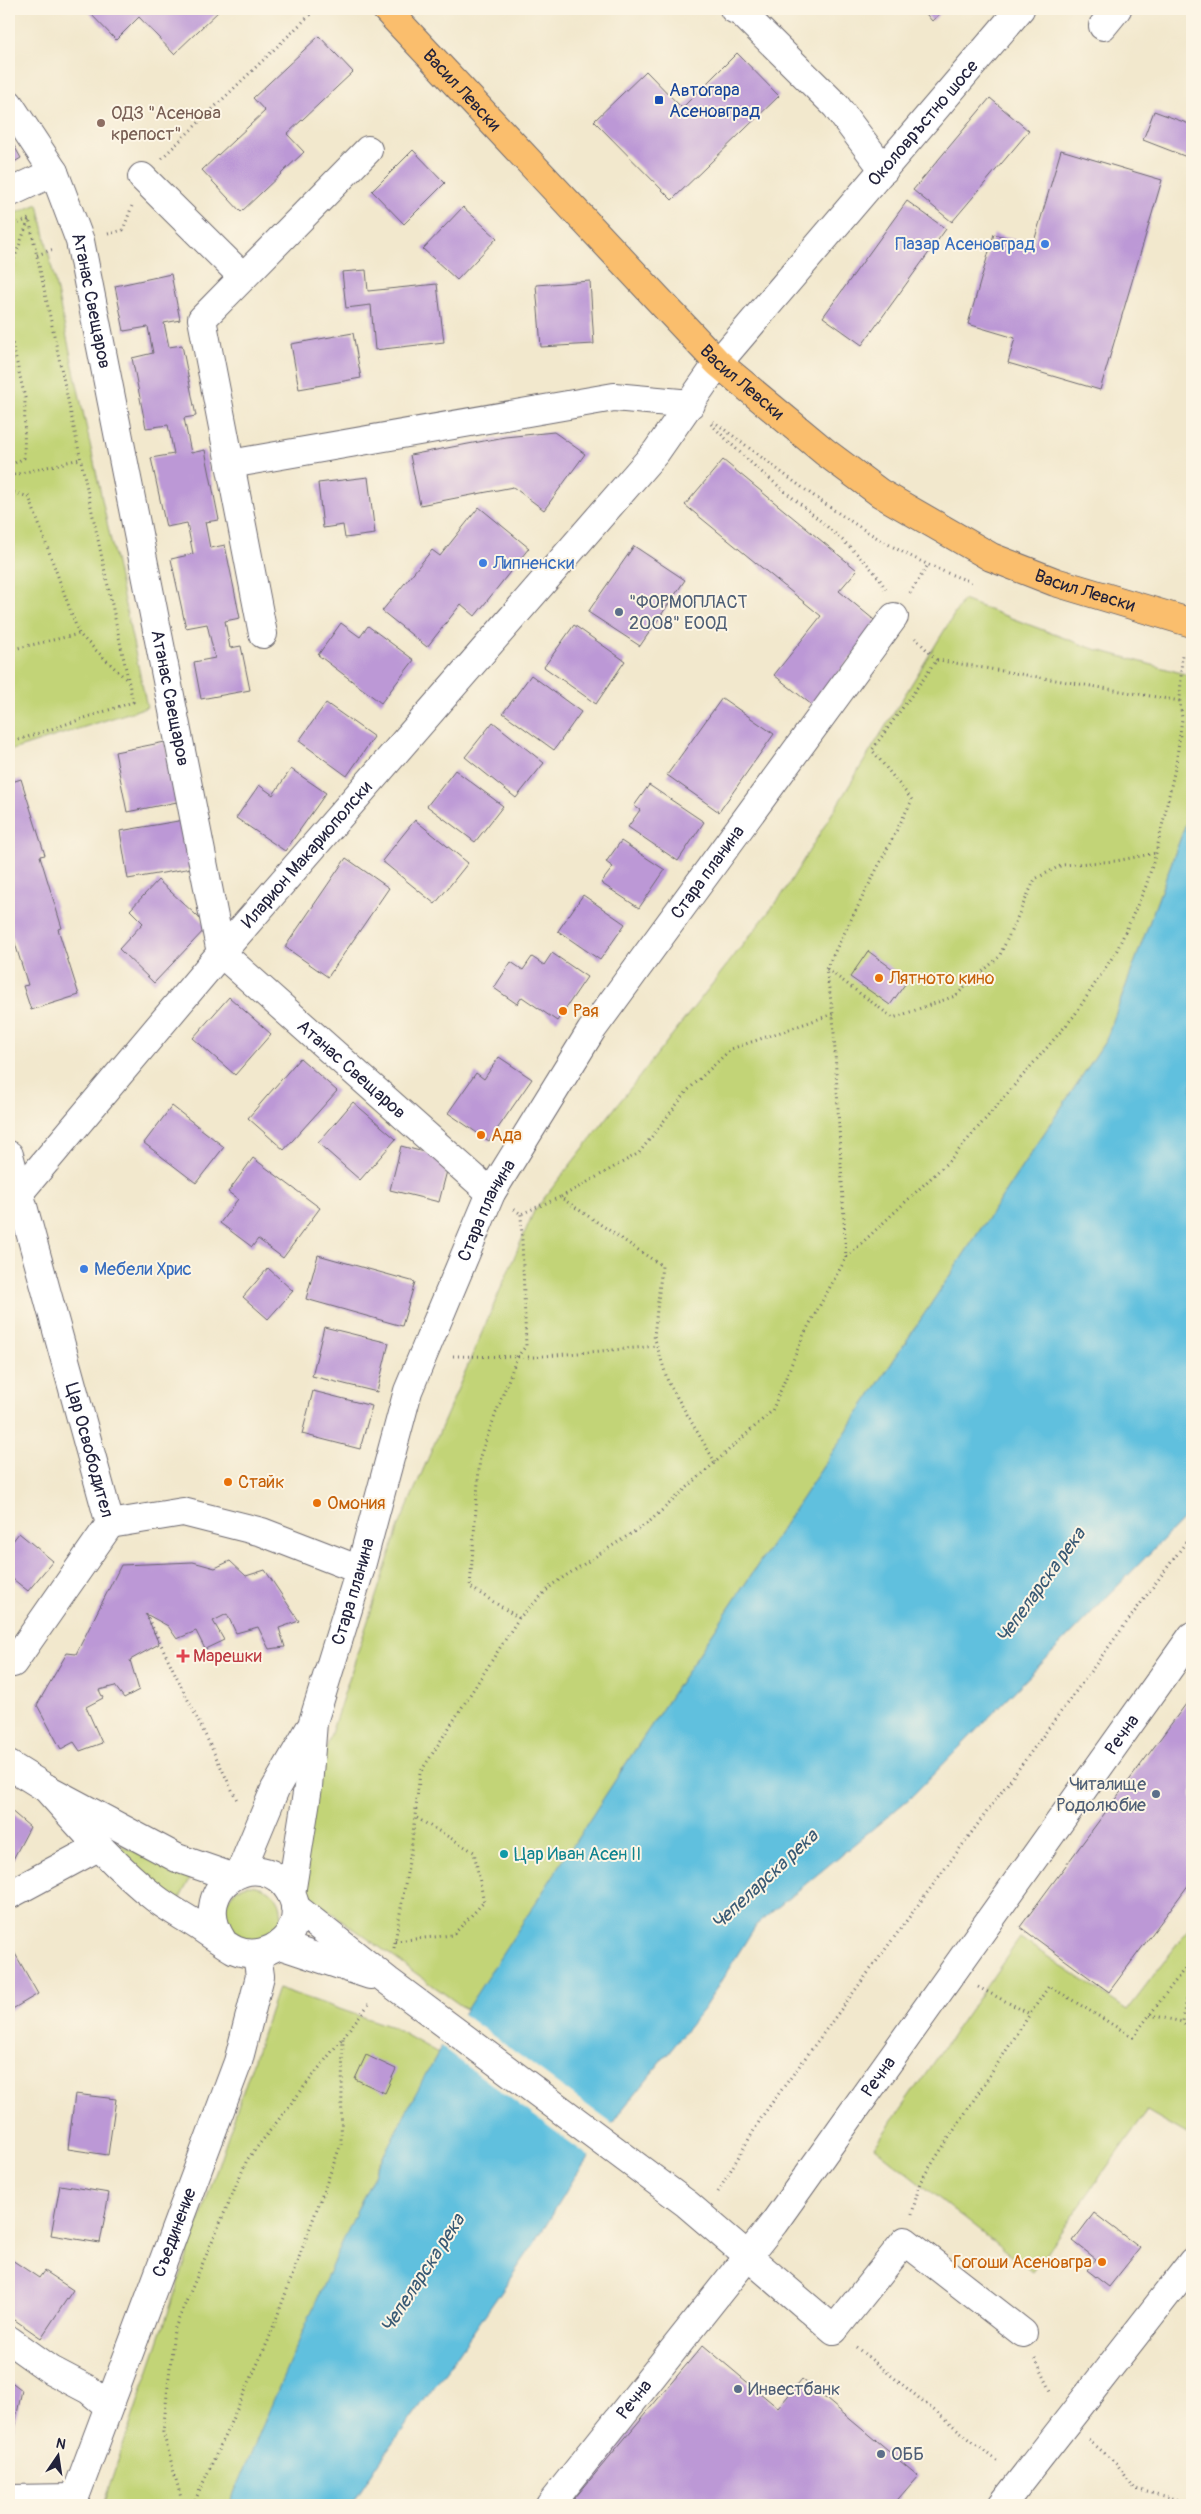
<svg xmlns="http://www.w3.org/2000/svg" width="1201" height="2514" font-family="Pangolin,sans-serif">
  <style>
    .green { fill: #c2d477; stroke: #727b59 }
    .water { fill: #60c0de; stroke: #41718c }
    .pier { fill: #f2e8cd }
    .building { fill: #bc98d6 }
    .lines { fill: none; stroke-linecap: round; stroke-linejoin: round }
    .minor-casing { stroke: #6b676e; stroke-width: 30 }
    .major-casing { stroke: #6b676e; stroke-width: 30 }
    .path { stroke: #6b676e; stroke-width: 3; stroke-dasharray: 1 4; stroke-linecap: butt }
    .minor { stroke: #fff; stroke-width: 28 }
    .major { stroke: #fabe6d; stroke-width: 28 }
    .transit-dot { fill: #1a4fb4; stroke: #fcf5e5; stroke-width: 2 }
    .education-dot { fill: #8d6e63; stroke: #fcf5e5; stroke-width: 2 }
    .shop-dot { fill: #3f7fe0; stroke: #fcf5e5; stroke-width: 2 }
    .service-dot { fill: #5c6f8a; stroke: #fcf5e5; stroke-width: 2 }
    .food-dot { fill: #e8710a; stroke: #fcf5e5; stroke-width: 2 }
    .health-dot { fill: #e0444e; stroke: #fcf5e5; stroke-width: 2 }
    .culture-dot { fill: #0f9aa8; stroke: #fcf5e5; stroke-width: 2 }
    .labels { text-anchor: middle; stroke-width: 4; stroke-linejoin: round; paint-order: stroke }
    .street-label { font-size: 18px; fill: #22223b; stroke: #fcf5e5 }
    .transit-label { font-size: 18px; fill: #164399; stroke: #fcf5e5; text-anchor: start }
    .education-label { font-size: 18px; fill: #785e54; stroke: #fcf5e5; text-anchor: start }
    .shop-label { font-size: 18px; fill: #366cbe; stroke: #fcf5e5; text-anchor: start }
    .service-label { font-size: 18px; fill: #4e5e75; stroke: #fcf5e5; text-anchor: start }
    .food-label { font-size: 18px; fill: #c56008; stroke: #fcf5e5; text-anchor: start }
    .health-label { font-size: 18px; fill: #be3a42; stroke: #fcf5e5; text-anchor: start }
    .culture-label { font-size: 18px; fill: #0d838f; stroke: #fcf5e5; text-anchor: start }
    .water-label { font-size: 19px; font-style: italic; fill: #385974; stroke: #fcf5e5 }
  </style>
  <rect width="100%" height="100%" fill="#fcf5e5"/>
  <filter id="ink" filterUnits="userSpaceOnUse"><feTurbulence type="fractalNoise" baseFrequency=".02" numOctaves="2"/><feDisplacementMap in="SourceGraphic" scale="10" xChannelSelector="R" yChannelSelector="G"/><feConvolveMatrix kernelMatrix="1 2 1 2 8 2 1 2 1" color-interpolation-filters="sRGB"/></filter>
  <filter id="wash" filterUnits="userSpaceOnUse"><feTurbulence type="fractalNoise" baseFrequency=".0096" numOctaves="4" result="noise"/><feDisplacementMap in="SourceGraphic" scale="20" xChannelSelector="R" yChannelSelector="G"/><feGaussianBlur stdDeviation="1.12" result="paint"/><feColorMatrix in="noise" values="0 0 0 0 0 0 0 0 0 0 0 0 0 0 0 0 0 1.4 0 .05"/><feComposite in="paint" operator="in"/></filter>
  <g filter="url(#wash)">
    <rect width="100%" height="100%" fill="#f2e8cd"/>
    <g class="green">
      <polygon points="38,204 147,707 9,751 9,216"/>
      <polygon points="963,600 1091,648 1192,676 1192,807 1106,1040 629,1759 467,2010 300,1890 305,1813 399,1526 534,1211 782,895"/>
      <polygon points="107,1839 191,1877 177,1904"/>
      <path d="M 247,1885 C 275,1886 288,1904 278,1930 L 253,1944 L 228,1932 L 225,1903 L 237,1889 Z"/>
      <polygon points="1192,1925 1192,2137 1147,2111 1032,2272 874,2147 1020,1938 1127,2010"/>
      <polygon points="278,1988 392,2027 438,2053 378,2166 229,2505 103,2505"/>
    </g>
    <path class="water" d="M 1192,807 L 1192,1510 L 910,1798 L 756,1925 L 704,2008 L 621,2111 L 573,2180 L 534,2244 L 453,2361 L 380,2461 L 351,2505 L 229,2505 C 294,2353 356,2197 438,2053 L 629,1759 L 1106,1040 Z"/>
    <polygon class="pier" points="462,2013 614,2125 591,2158 440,2046"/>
    <g id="blocks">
      <g class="building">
        <polygon points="86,9 221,9 174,54 139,17 116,40"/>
        <polygon points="922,9 945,9 932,21"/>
        <polygon points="319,36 353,72 287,134 304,152 241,212 202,170 265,111 253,98"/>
        <polygon points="737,53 779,96 672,200 594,121 646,71 682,108"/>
        <polygon points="990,98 1029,131 952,222 913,190"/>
        <polygon points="1154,111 1192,125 1192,159 1143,140"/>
        <polygon points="9,137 21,158 9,165"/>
        <polygon points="413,150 445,183 404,224 372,191"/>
        <polygon points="1061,150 1162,180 1100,390 1008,363 1015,338 968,324 994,234 1033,245"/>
        <polygon points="907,201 946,229 862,345 823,317"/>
        <polygon points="463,207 497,238 457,280 423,249"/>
        <polygon points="366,270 368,291 437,284 444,342 375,350 371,305 346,308 342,272"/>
        <polygon points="171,274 180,320 164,323 169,347 182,345 196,416 184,418 191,453 205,450 219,520 205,522 210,548 225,545 240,618 225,621 230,648 241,646 250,690 201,699 194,662 215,658 207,624 186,628 171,559 193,554 187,523 166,527 151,458 174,454 168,425 146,428 132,358 153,353 148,327 124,331 115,286"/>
        <polygon points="590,281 594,344 541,347 536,285"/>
        <polygon points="353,333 361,378 299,389 291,344"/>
        <polygon points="554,432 585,454 544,510 513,487 420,505 410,455 505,437"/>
        <polygon points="723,460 857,570 839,591 879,624 812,705 774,675 821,616 685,505"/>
        <polygon points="368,477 375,534 345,538 343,525 323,528 318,483"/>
        <polygon points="479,507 529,548 475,616 461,604 427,647 382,611 432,550 440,556"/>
        <polygon points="634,546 685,580 640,646 588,612"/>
        <polygon points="341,623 360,637 368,626 414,660 381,703 318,655"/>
        <polygon points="574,625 625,661 596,704 544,667"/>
        <polygon points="531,675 581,712 554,750 503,713"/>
        <polygon points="722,698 774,734 719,812 667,775"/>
        <polygon points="326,703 374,737 347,776 299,741"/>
        <polygon points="493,722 544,763 516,798 465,757"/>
        <polygon points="165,742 177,802 127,812 115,752"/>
        <polygon points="291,769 326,793 285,851 236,818 259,785 273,795"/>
        <polygon points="455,770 503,806 475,842 427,806"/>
        <polygon points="21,779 45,855 40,856 62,928 58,929 79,995 31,1010 23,986 28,985 13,937 9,939 9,783"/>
        <polygon points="649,785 704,822 678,861 628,827 640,810 634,806"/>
        <polygon points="184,820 192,868 128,879 120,831"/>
        <polygon points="415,820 468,863 435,904 382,861"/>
        <polygon points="621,841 665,870 639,908 601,883 613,867 606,862"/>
        <polygon points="346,858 389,888 328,977 285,947"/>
        <polygon points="158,880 208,926 154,983 119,949 143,923 130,910"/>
        <polygon points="583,895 625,924 600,960 558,931"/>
        <polygon points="868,951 908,980 890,1005 850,977"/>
        <polygon points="552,953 587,977 557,1021 522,997 517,1004 494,988 511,962 523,970 532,957 544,965"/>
        <polygon points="229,997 271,1034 235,1075 193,1038"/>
        <polygon points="499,1057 532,1079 489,1141 448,1113 476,1073 484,1079"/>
        <polygon points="300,1058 337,1091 284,1150 248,1118"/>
        <polygon points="353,1102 396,1139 360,1180 318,1143"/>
        <polygon points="172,1106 224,1147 196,1183 144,1143"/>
        <polygon points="401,1146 450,1159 439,1202 390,1190"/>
        <polygon points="253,1158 320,1208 283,1258 258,1239 252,1247 220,1223 238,1199 228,1192"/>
        <polygon points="318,1255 415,1282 402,1326 306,1299"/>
        <polygon points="268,1268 293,1291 268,1319 243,1297"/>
        <polygon points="324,1327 389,1343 377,1392 312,1376"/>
        <polygon points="313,1391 372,1406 360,1449 302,1434"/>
        <polygon points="19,1533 53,1561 28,1591 9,1576 9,1546"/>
        <polygon points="230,1561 246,1576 265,1570 299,1621 279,1628 285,1647 269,1649 258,1627 236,1633 227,1614 213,1621 224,1640 205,1649 196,1631 177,1639 168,1626 146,1614 159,1644 130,1660 139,1690 124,1698 115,1686 99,1690 103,1698 86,1707 102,1743 80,1751 74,1742 61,1749 37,1705 67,1653 76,1654 121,1565 193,1562 215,1568"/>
        <polygon points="1186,1704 1192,1709 1192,1880 1109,1992 1020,1927"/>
        <polygon points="9,1809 30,1827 9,1867"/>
        <polygon points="9,1943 38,1994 9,2011"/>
        <polygon points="366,2055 396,2069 385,2093 355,2079"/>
        <polygon points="75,2094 116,2099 108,2155 68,2149"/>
        <polygon points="60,2185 109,2193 100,2243 51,2235"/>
        <polygon points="1094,2213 1140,2248 1109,2287 1087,2270 1096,2259 1073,2241"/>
        <polygon points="9,2258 39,2278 44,2271 73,2290 41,2338 9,2316"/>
        <polygon points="703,2345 778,2408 802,2379 918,2476 893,2505 569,2505"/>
        <polygon points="9,2380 22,2390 10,2447 9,2447"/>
      </g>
    </g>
  </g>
  <g filter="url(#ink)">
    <use href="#blocks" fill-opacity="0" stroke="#6b676e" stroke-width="1"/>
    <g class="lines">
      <g class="minor-casing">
        <g id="minor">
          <polyline points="734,9 742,13 836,106 884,170"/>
          <polyline points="1103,26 1117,9"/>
          <path id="s1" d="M 9,104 L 54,172 L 80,241 L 221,953 L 491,1193"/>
          <polyline points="142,177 243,277"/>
          <polyline points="9,193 54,172"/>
          <polyline points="230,464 614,397 691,404"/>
          <polyline points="263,634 202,319 368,150"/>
          <path id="s2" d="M 9,1155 L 110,1524"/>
          <path id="s3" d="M 9,1197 L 19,1193 L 221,953 L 656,452 L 718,363 L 1020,9"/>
          <polyline points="110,1524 183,1512 262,1532 360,1570"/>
          <polyline points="13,1663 110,1524"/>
          <polyline points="9,1765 46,1788 177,1858 232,1877"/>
          <path d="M 46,1788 C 80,1826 114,1866 155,1898 C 169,1909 185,1917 200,1927 C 209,1933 227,1946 235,1950 C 270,1965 311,1929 290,1892 C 261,1843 187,1886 222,1940"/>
          <polyline points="240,1873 275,1789 309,1730"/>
          <path id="s4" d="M 291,1894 L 308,1787 L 313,1722 L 360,1570 L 408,1391 L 491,1193 L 591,1031 L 894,617"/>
          <polyline points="9,1895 98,1847"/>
          <polyline points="295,1907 388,1981 687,2204 834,2330 905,2241 1023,2333"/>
          <polyline points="280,1945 370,1975"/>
          <polyline points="9,2340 51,2370 89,2390 108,2406"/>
          <polyline points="9,2499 74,2498"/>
          <path id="s5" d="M 72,2505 L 238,2062 L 260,1976 L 257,1954"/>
          <path id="s6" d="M 550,2505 L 774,2223 L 1192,1636"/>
          <polyline points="1002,2505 1192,2262"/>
        </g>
      </g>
      <g class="major-casing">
        <g id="major">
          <path id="s7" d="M 386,9 L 718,363 L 825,452 L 880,493 L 991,557 L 1055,582 L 1192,623"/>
        </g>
      </g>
      <g class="path">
        <polyline points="162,158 316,9"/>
        <polyline points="9,227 29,219 133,702 9,743"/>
        <polyline points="108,234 123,230 132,206"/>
        <polyline points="37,255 54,249"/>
        <polyline points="9,273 29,219"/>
        <polyline points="9,329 25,398 24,458 9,466"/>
        <path d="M 713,421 C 795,481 875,550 972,582"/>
        <path d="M 711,424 C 723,436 736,449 749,461 C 778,488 876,560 886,591"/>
        <polyline points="9,476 80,459"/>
        <polyline points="9,491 29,497 79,634 128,681"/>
        <polyline points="910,593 928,565"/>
        <polyline points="9,650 79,634"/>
        <polyline points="937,660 1180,701"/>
        <polyline points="827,969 893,1018 955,996 999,957 1035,879 1062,865 1116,861 1156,853"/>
        <polyline points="561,1197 639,1153 688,1090 731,1049 833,1014"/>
        <polyline points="514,1209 521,1214 560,1197 662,1266 654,1336 668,1382 715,1462"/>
        <polyline points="846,1258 833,1014 826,969 912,800 872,750 937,660 915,638"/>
        <polyline points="453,1356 533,1357 657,1346"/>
        <polyline points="146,1614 238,1802"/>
        <polyline points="519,1618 470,1587 480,1456 517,1357 526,1346 521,1214"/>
        <polyline points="395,1941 453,1935 484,1902 474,1852 415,1817"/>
        <polyline points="394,1948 411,1850 420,1773 519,1618 553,1584 649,1522 772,1411 804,1334 846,1258 951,1159 1074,1016 1117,950 1146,886 1156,853 1176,764 1182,719 1180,701 1182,652"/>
        <polyline points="1192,1986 1185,2004 1183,2022 1192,2035"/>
        <polyline points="978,1987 1030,2014 1049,1986 1133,2037 1192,1959"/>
        <polyline points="1150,2015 1183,2022"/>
        <polyline points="718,2192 763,2115 1192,1534"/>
        <polyline points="912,2214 920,2182 1030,2014"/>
        <polyline points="856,2347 999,2463"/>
        <polyline points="1035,2358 1052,2393"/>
        <polyline points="1089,2440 1116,2463 1135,2489 1192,2503"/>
        <polyline points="183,2505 163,2432 174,2330 247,2160 369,2004"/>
        <polyline points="193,2505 268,2341 341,2144 343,2036"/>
      </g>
      <use href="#minor" class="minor"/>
      <use href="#major" class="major"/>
    </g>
  </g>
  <rect class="transit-dot" x="654" y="95" width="10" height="10" rx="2.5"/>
  <circle class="education-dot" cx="101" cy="123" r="5"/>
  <g class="shop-dot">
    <circle cx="1045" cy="244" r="5"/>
    <circle cx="483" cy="563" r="5"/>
    <circle cx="84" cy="1269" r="5"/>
  </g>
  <g class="service-dot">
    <circle cx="619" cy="612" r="5"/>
    <circle cx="1156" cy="1794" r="5"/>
    <circle cx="738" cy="2389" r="5"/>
    <circle cx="881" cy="2454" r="5"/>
  </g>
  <g class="food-dot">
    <circle cx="879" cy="978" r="5"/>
    <circle cx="563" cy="1011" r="5"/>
    <circle cx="481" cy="1135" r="5"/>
    <circle cx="228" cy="1482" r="5"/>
    <circle cx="317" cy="1503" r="5"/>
    <circle cx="1102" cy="2262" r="5"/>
  </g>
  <path class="health-dot" d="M180.5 1648.5h5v5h5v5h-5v5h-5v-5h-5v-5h5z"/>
  <circle class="culture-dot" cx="504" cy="1854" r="5"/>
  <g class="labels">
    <g class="street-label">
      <text dy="6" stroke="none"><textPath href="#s7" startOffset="111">Васил Левски</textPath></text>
      <text dy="6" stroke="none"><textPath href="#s3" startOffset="1412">Околовръстно шосе</textPath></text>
      <text dy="6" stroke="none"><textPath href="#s1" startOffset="216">Атанас Свещаров</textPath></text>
      <text dy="6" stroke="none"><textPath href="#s7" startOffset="516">Васил Левски</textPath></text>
      <text dy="6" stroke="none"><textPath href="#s7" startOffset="921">Васил Левски</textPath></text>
      <text dy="6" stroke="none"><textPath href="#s1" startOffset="621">Атанас Свещаров</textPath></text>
      <text dy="6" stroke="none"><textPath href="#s3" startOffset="455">Иларион Макариополски</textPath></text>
      <text dy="6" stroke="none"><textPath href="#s4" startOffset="1120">Стара планина</textPath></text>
      <text dy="6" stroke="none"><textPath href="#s1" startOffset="1056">Атанас Свещаров</textPath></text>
      <text dy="6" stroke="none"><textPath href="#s4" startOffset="715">Стара планина</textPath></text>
      <text dy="6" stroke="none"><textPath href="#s2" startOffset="306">Цар Освободител</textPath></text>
      <text dy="6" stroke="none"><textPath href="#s4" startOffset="310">Стара планина</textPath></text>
      <text dy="6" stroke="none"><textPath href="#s6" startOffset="960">Речна</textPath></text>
      <text dy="6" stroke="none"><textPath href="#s6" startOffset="540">Речна</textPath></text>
      <text dy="6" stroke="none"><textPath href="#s5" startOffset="291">Съединение</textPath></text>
      <text dy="6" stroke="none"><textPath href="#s6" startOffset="135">Речна</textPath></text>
    </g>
    <g class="transit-label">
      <text x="669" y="96">Автогара<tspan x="669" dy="21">Асеновград</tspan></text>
    </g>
    <g class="education-label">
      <text x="111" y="119">ОДЗ "Асенова<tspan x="111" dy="21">крепост"</tspan></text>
    </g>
    <g class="shop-label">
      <text x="1035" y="250" text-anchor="end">Пазар Асеновград</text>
      <text x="493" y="569">Липненски</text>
      <text x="94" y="1275">Мебели Хрис</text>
    </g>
    <g class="service-label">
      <text x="629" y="608">"ФОРМОПЛАСТ<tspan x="629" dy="21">2008" ЕООД</tspan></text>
      <text x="1146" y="1790" text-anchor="end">Читалище<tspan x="1146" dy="21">Родолюбие</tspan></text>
      <text x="748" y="2395">Инвестбанк</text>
      <text x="891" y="2460">ОББ</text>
    </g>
    <g class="food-label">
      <text x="889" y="984">Лятното кино</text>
      <text x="573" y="1017">Рая</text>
      <text x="491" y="1141">Ада</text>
      <text x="238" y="1488">Стайк</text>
      <text x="327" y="1509">Омония</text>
      <text x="1092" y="2268" text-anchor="end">Гогоши Асеновгра</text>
    </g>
    <g class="health-label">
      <text x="193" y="1662">Марешки</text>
    </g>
    <g class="culture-label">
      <text x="514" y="1860">Цар Иван Асен II</text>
    </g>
    <g class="water-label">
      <text transform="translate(1040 1585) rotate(-54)" y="7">Чепеларска река</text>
      <text transform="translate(764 1879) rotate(-43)" y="7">Чепеларска река</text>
      <text transform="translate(422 2273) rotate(-57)" y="7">Чепеларска река</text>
    </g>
  </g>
  <rect width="1201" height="2514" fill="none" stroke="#fcf5e5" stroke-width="30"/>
  <g transform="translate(58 2456) rotate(13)" stroke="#fcf5e5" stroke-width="4" paint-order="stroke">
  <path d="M0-4L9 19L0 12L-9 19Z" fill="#22223b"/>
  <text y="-8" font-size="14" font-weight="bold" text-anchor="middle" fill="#22223b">N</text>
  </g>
</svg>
